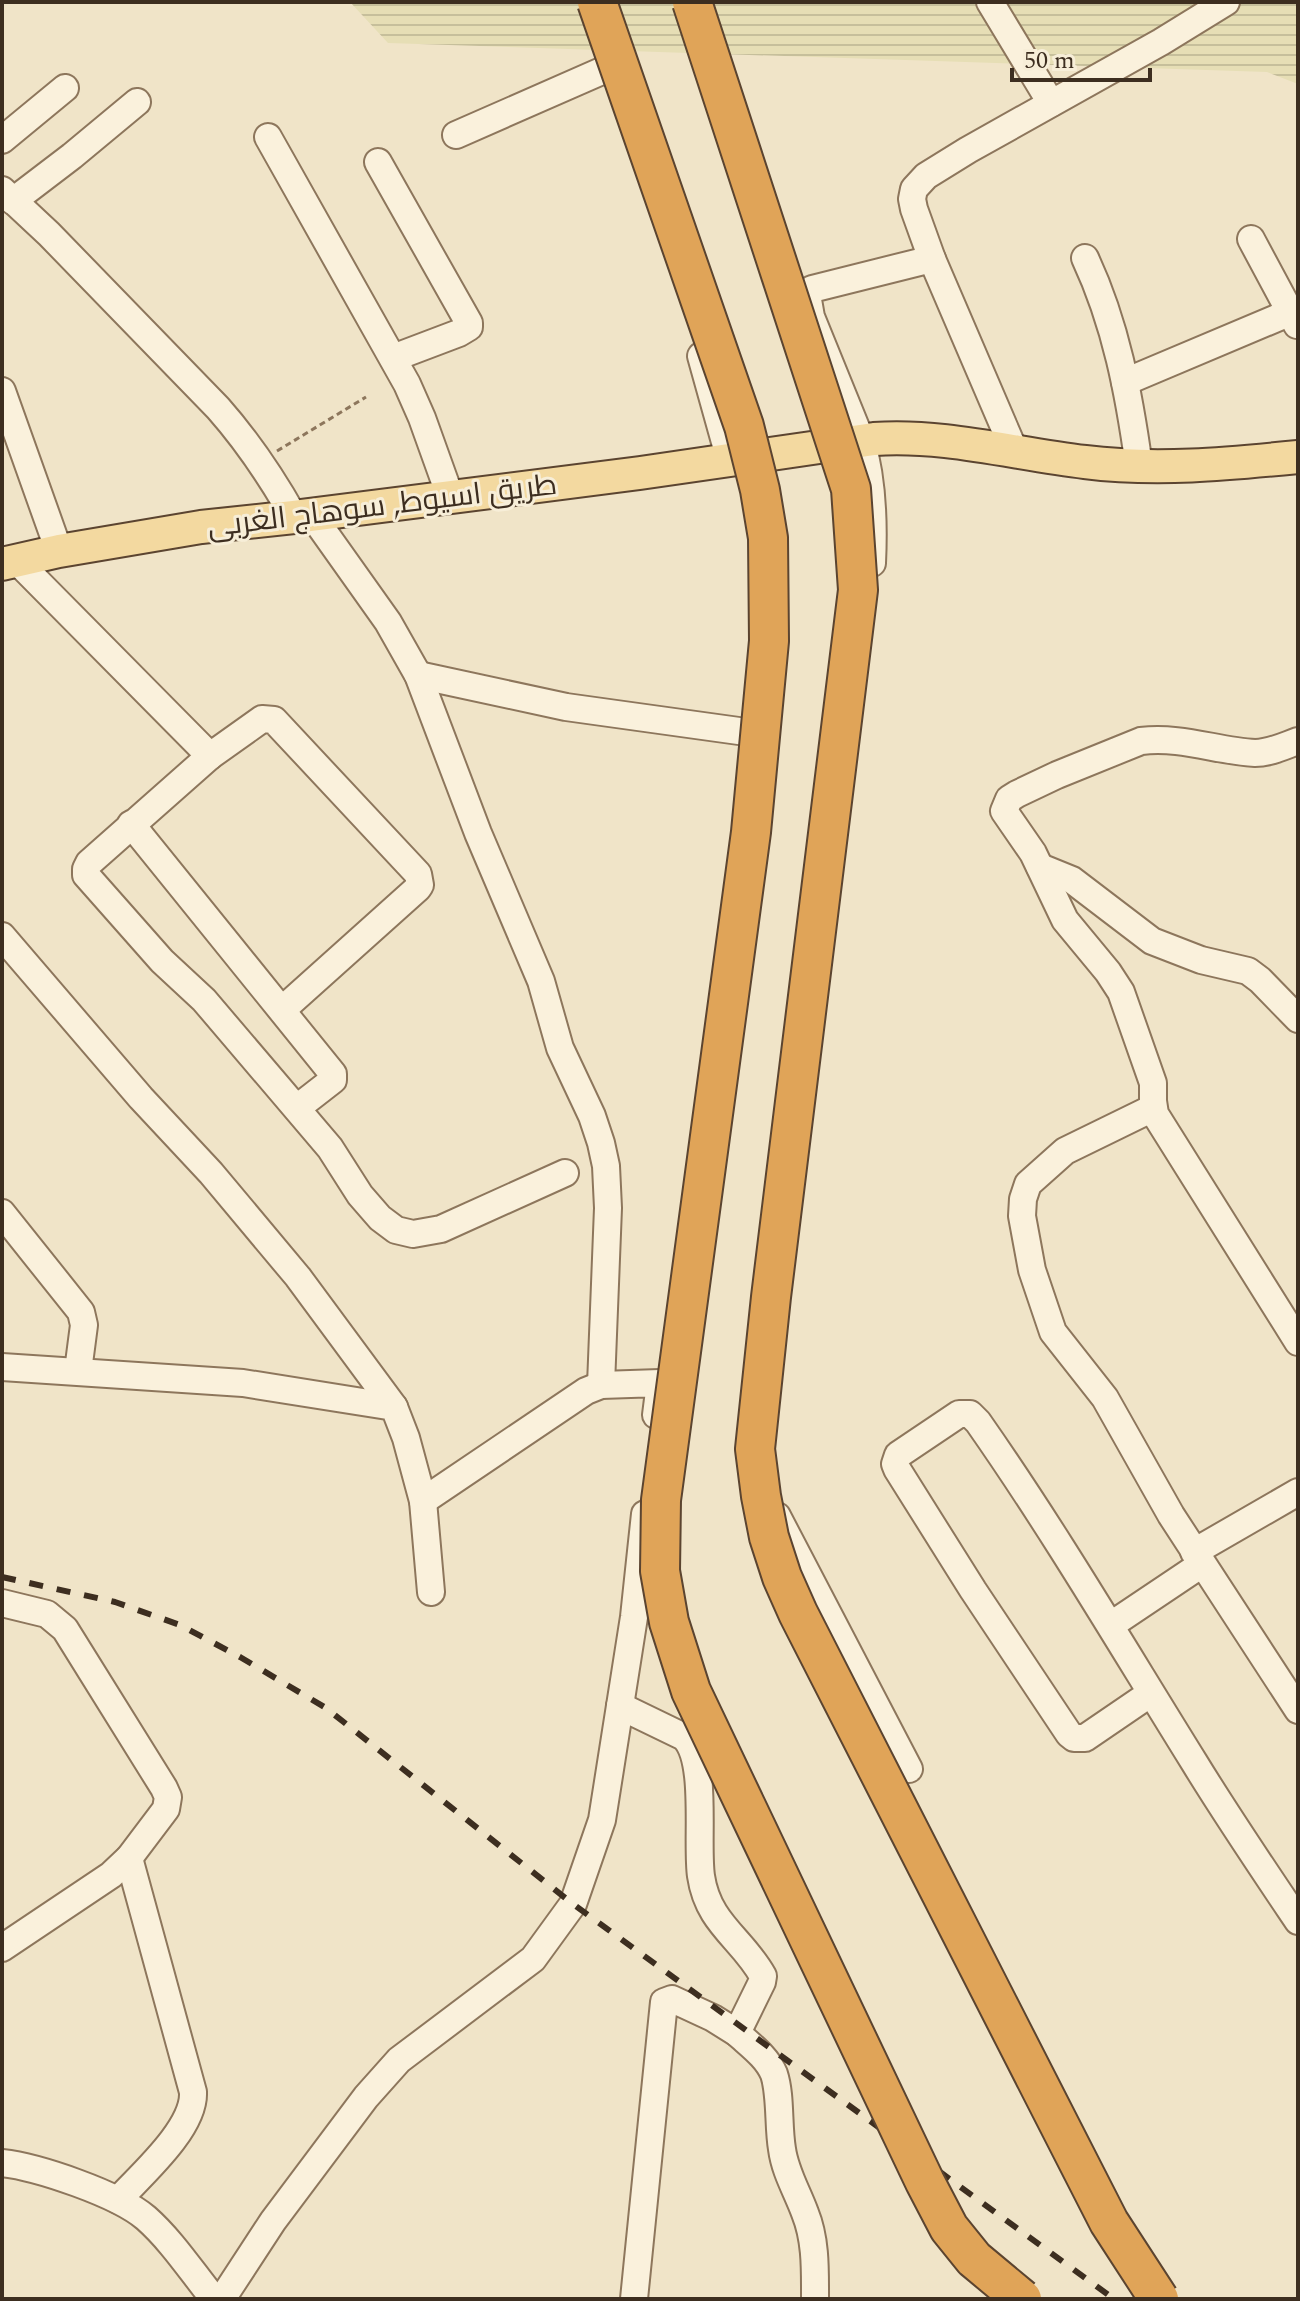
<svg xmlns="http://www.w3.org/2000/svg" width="1300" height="2301" font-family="Spectral,Cairo,serif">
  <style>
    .farmland { fill: url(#farmland-rules) }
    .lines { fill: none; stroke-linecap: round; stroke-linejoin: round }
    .minor-casing { stroke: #8d765c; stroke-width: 30 }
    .major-casing { stroke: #5b4430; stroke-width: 36 }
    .path { stroke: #8d765c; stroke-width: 3; stroke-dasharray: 6 4; stroke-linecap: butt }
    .minor { stroke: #faf1dc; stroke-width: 26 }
    .major { stroke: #f3d9a0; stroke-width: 32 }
    .rail { stroke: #3d2e20; stroke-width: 6; stroke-dasharray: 14 14; stroke-linecap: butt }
    .highway-bridge-casing { stroke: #5b4430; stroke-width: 42; stroke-linecap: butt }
    .highway-bridge { stroke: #e0a458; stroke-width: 38 }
    .labels { text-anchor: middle; stroke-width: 6; stroke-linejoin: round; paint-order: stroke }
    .street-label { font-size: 30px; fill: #3d2e20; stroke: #f7eed8 }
  </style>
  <defs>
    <pattern id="farmland-rules" width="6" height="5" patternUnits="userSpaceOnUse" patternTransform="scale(2)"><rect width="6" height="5" fill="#e6deb5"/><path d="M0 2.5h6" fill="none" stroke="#c6bf9b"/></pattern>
  </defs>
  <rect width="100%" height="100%" fill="#f0e4c8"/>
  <polygon class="farmland" points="350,2 1298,2 1298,84 1267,72 388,43"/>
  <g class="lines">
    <g class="minor-casing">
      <g id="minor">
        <polyline points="990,2 1051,103"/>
        <polyline points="456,135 604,70"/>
        <polyline points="268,137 407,384 422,418 450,496"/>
        <polyline points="2,140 65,88"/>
        <polyline points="378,162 469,323 469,327 459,333 393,358"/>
        <path d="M 2,190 L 49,234 L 218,408 C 248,442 272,478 294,517"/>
        <polyline points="13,201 72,156 137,102"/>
        <polyline points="1251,239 1297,325"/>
        <path d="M 1085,258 C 1116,324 1129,394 1139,466"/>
        <polyline points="701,356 730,460"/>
        <polyline points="1125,382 1291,312"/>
        <polyline points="2,391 59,551"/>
        <polyline points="1014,450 932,259 914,209 912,199 914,189 926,176 968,150 1161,42 1226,2"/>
        <polyline points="312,515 388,622 418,675 478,833 541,981 560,1048 592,1116 601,1143 606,1166 608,1208 601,1385"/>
        <polyline points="16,560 210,756"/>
        <path d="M 872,563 C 874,522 873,480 861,440 L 811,317 L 807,294 L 812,289 L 932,259"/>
        <polyline points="418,675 566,707 746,732"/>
        <path d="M 1298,741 C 1284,746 1270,753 1255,753 C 1217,751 1181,736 1141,741 L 1057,775 L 1017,794 L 1009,799 L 1004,811 L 1033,853 L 1065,920 L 1108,972 L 1121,992 L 1153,1083 L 1153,1101 L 1155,1114 L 1298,1342"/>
        <polyline points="131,824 333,1074 333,1080 297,1108"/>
        <polyline points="1040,867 1072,880 1152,941 1201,960 1248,971 1260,980 1298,1019"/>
        <polyline points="2,936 141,1098 211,1173 298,1277 394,1407"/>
        <polyline points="282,1010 418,888 420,885 418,874 274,720 262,719 210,756 89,863 86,869 86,875 162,961 204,1000 330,1148 360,1195 380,1218 396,1230 413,1234 441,1229 565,1173"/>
        <polyline points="1153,1108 1065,1151 1028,1184 1023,1199 1022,1216 1032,1270 1053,1332 1105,1398 1171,1515 1298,1710"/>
        <polyline points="2,1213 81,1312 84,1325 78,1371"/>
        <polyline points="2,1367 243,1383 394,1407 406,1438 423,1501 431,1592"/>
        <polyline points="423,1501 586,1391 601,1385 660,1383 656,1415"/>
        <polyline points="777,1516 909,1769"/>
        <polyline points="1194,1552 1298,1492"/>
        <polyline points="2,1603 47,1614 65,1629 164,1788 168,1797 166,1809 129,1858 111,1875 2,1948"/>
        <polyline points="1111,1625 1202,1564"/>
        <path d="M 1151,1693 L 1085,1738 L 1074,1738 L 1069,1734 L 973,1590 L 897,1469 L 895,1464 L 898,1455 L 959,1414 L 970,1414 L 978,1422 C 1055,1532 1123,1648 1194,1762 C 1227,1816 1263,1869 1298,1921"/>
        <path d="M 620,1706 L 684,1737 C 708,1760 696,1841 701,1876 C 708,1924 742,1938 763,1976 L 762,1982 L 737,2033 L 713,2018 L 672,1999 L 664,2002 L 634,2299"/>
        <path d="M 737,2033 C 750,2045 767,2057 774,2074 C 781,2095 778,2126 782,2149 C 785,2172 797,2191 805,2213 C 816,2240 815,2270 815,2299"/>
        <path d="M 2,2163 C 38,2167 118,2194 146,2218 C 172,2241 192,2272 214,2299"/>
        <path d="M 118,2200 C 141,2175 195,2128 193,2092 L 129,1858"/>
        <polyline points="222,2299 273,2221 366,2097 399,2060 533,1959 573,1904 602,1820 634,1617 645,1514"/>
      </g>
    </g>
    <g class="major-casing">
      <path id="major" d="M 2,564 L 59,551 L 201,527 L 294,517 L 640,473 L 874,439 C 945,434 1015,454 1085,462 C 1156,471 1227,464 1298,457"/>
    </g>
    <polyline class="path" points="277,451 366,397"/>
    <use href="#minor" class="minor"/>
    <use href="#major" class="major"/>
    <polyline class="rail" points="2,1577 115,1602 180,1625 240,1657 326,1708 573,1904 1114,2299"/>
    <g class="highway-bridge-casing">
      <g id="highway-bridge">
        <polyline points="597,2 744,426 760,490 768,538 769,641 751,832 661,1500 660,1571 669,1622 691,1691 925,2182 949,2228 974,2259 1022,2299"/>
        <polyline points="692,2 851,489 858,590 771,1297 755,1449 761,1496 769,1537 782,1577 798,1613 1109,2222 1159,2299"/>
      </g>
    </g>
    <use href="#highway-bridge" class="highway-bridge"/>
  </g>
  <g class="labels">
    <g class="street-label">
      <text transform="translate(382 505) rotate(-7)" y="10">طريق اسيوط, سوهاج الغربى</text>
    </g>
  </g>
  <rect width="1300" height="2301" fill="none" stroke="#3d2e20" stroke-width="8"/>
  <path d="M1012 68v12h138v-12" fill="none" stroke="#3d2e20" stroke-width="4"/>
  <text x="1024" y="68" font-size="24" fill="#3d2e20" stroke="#f7eed8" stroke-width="6" paint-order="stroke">50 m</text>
</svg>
